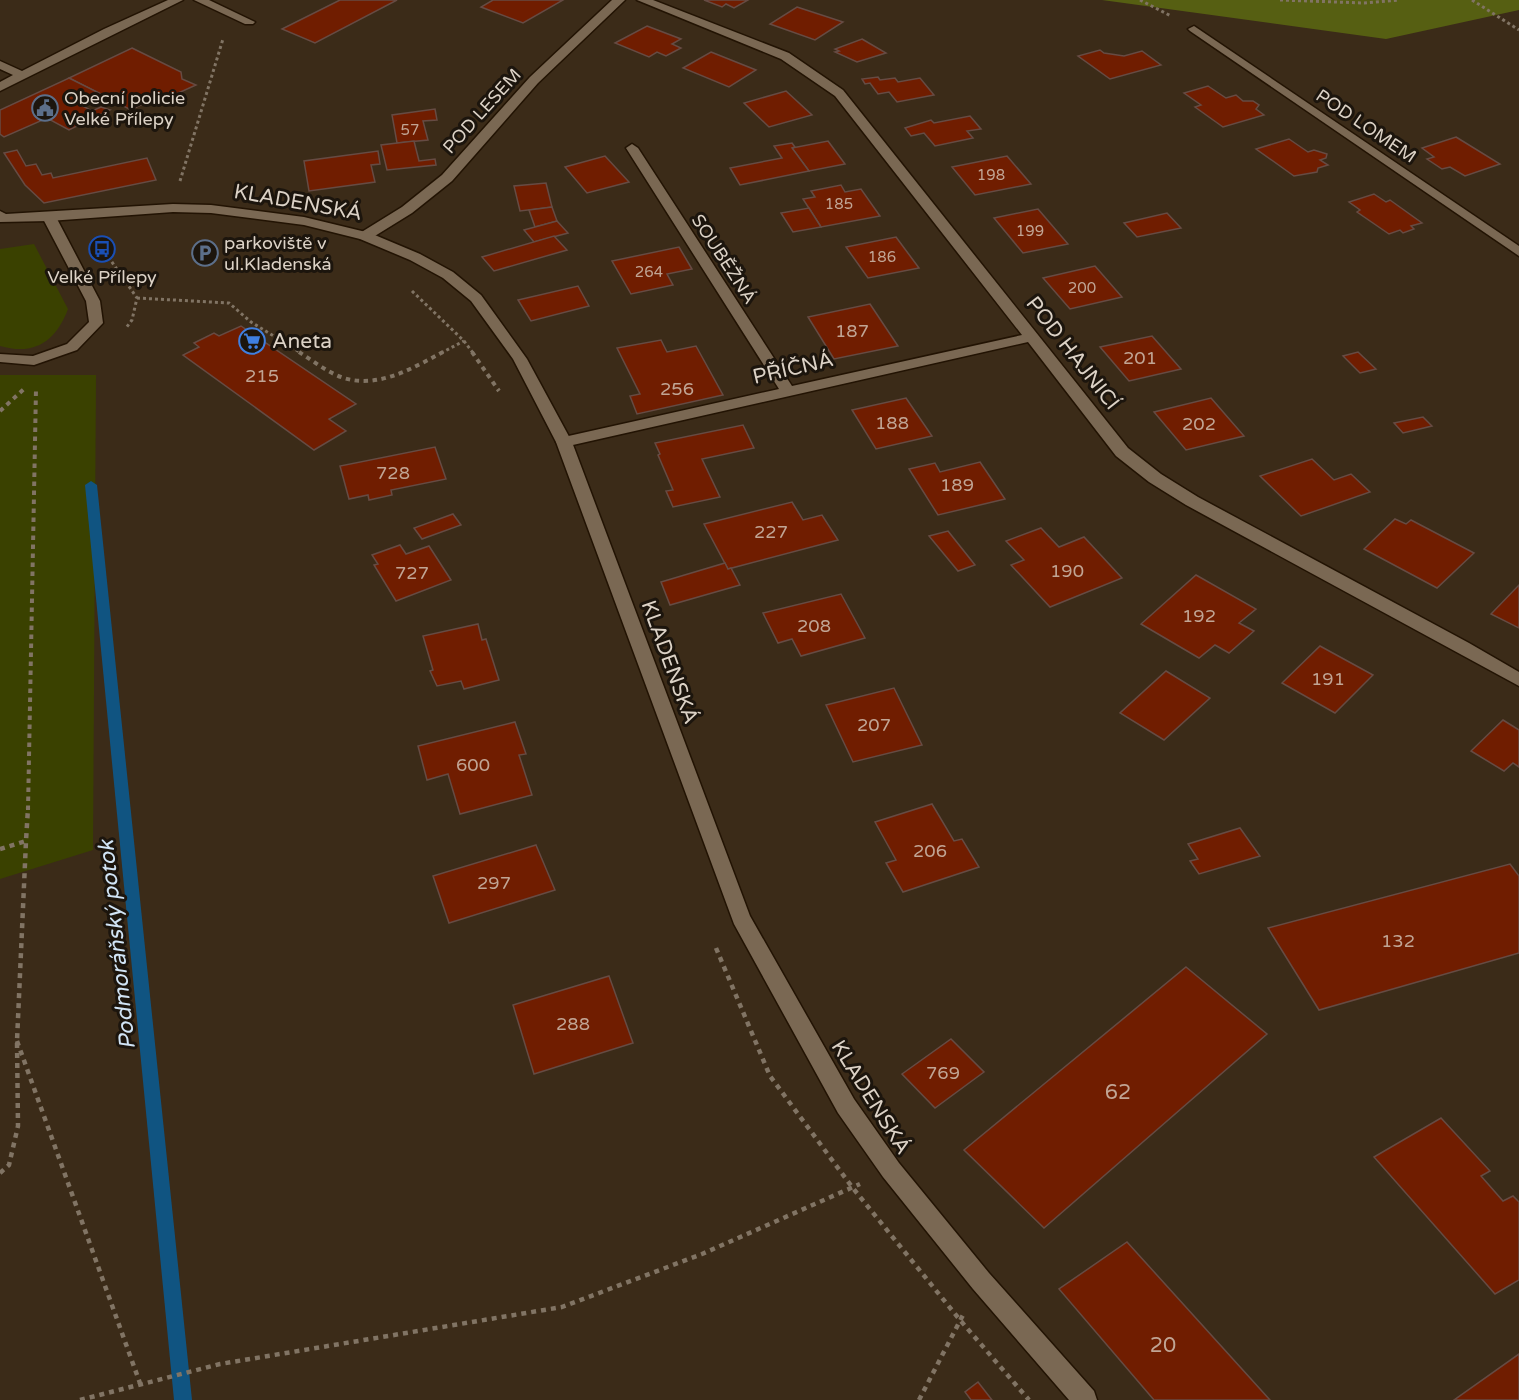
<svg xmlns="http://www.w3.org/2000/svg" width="1519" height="1400" font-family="'Varela Round',sans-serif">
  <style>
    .green { fill: #3a4100 }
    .forest { fill: #565f12 }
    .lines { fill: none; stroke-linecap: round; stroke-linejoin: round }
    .stream { fill: #105481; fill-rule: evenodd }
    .building { fill: #701d00; stroke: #664b43; stroke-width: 1.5 }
    .lane-casing { stroke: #221303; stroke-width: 3 }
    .street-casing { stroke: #221303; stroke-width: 3 }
    .secondary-casing { stroke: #221303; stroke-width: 3 }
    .path-far2 { stroke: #817464; stroke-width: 3; stroke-dasharray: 3 3; stroke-linecap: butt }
    .path-far1 { stroke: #817464; stroke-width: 4; stroke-dasharray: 4.5 4.5; stroke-linecap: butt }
    .path { stroke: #817464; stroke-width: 4.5; stroke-dasharray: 5 5; stroke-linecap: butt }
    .lane { fill: #7a6853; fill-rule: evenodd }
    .street { fill: #7a6853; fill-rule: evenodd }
    .secondary { fill: #7a6853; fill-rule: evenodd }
    .labels { text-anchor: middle; stroke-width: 6; stroke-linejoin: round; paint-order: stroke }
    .far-number-label { font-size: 15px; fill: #c1a594 }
    .far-poi-label { font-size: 18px; fill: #dcd2c6; stroke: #1c150d; text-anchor: start }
    .far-street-label { font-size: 18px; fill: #dcd2c6; stroke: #1c150d }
    .number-label { font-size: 18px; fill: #c1a594 }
    .street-label { font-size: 21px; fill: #dcd2c6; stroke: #1c150d }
    .poi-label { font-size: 21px; fill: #dcd2c6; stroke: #1c150d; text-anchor: start }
    .near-number-label { font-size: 21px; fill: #c1a594 }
    .water-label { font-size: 22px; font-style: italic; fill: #d1e4f5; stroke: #1c150d }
  </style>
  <rect width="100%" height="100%" fill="#3b2b18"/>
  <g class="green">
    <path d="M 34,244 L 68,309 C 56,341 35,356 0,346 L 0,249 Z"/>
    <polygon points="0,375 96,375 93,850 0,879"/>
  </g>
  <polygon class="forest" points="1102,0 1519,0 1519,10 1386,39"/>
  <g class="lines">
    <polygon class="stream" points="91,481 97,485 192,1400 174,1400 85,485"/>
  </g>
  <g class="building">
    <polygon points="340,0 397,0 315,43 282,29"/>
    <polygon points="493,0 563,0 523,23 481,7"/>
    <polygon points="704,0 748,0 734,8 726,4 722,7"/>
    <polygon points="797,7 843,22 815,40 770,24"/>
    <polygon points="647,26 681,39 672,44 681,48 666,56 657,52 649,57 615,43"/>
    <polygon points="862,39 886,53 857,62 835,52 839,51 835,49"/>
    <polygon points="132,48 181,72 182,79 196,85 163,100 157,97 131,110 69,78"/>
    <polygon points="1100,50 1104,53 1124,56 1142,51 1161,65 1110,79 1078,56"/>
    <polygon points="711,52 756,70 729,87 683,68"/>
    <polygon points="878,77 880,80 895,78 898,82 920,78 934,95 897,102 889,92 878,94 870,83 865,84 862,79"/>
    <polygon points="69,78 99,93 77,103 92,111 101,107 110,110 69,130 47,118 4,137 0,134 0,110"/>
    <polygon points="1208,86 1226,98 1236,95 1243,101 1253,101 1259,105 1256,109 1264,115 1223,127 1195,107 1201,105 1184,93"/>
    <polygon points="786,91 812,115 769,127 744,103"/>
    <polygon points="435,109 437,120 423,121 428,140 397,143 392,115"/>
    <polygon points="970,116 981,129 967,131 973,138 935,146 924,133 911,136 905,128 931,120 934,123"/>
    <polygon points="1456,137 1500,164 1465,176 1450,167 1442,169 1427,159 1434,157 1422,148"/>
    <polygon points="1289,139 1308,152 1314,150 1327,154 1326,158 1320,160 1328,165 1318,168 1317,172 1294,176 1256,149"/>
    <polygon points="414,141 419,161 435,159 436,165 387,170 381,145"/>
    <polygon points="828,141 845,164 809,171 792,148"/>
    <polygon points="792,143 795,147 792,148 809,171 740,185 730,168 782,158 774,146"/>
    <polygon points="17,150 26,166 36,164 42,175 51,173 53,178 147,158 156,180 44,203 25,185 4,153"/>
    <polygon points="378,151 380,164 371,165 375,182 309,191 304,161"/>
    <polygon points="605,156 629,182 587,193 565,167"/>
    <polygon points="1007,156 1031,184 975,195 952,167"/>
    <polygon points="546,183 552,207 520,211 514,186"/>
    <polygon points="841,185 845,192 861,189 880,216 821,227 803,199 815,197 811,191"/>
    <polygon points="1374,194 1386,202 1390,200 1422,223 1411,226 1414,229 1403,233 1400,230 1389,234 1357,212 1360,210 1349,202"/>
    <polygon points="552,207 557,221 535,227 529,210"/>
    <polygon points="809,208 821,227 793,232 781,213"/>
    <polygon points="1038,209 1068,244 1023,253 994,218"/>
    <polygon points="1167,213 1181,228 1137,237 1124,223"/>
    <polygon points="557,221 568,233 534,242 524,230"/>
    <polygon points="554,236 567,250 494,271 482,257"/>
    <polygon points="896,237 919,268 868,278 846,247"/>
    <polygon points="679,247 692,269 667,274 673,285 631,294 612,261"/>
    <polygon points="1095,266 1122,297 1070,309 1043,278"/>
    <polygon points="578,286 589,306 531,321 518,300"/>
    <polygon points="870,304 898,346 834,359 808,317"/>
    <polygon points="241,326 356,404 329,419 346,431 314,450 183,355 199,347 194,343 214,333 219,336"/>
    <polygon points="1152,336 1181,369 1129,381 1100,347"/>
    <polygon points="661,340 667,352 696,346 723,395 637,414 630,396 640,394 617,348"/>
    <polygon points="1358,352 1376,369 1360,373 1343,356"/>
    <polygon points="906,398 932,436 876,449 852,410"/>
    <polygon points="1211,398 1244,436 1186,450 1154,412"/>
    <polygon points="1423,417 1432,426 1403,433 1394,423"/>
    <polygon points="743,425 754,448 702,459 720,497 673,507 666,491 673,490 658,455 660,454 655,443"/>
    <polygon points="435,447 446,479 391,490 392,495 369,500 368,495 349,499 340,466"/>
    <polygon points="1312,459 1334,480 1351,474 1370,492 1301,516 1260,476"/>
    <polygon points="980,462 1005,499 938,515 909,469 935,463 940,472"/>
    <polygon points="792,502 803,520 822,515 838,540 728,569 704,524"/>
    <polygon points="453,514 461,525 422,539 414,528"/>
    <polygon points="1395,519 1406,524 1411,520 1474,553 1437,588 1364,549"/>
    <polygon points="1041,528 1059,547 1084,537 1122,578 1050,607 1011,565 1024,560 1006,541"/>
    <polygon points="948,531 975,565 958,571 929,536"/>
    <polygon points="400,545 406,554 429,546 451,580 396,601 374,565 378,564 372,555"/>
    <polygon points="725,563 728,569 731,568 740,585 670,605 661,582"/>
    <polygon points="1196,575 1256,609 1239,623 1254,631 1229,653 1215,645 1199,658 1141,624"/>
    <polygon points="1519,585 1519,628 1491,614"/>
    <polygon points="841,594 865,638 801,656 792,639 778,643 763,613"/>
    <polygon points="478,624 482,640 486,639 499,680 464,689 461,681 437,686 430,671 433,670 423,636"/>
    <polygon points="1320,646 1373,675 1335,713 1282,683"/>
    <polygon points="1166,671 1210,698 1164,740 1120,713"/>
    <polygon points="894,688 922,745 853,762 826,705"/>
    <polygon points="1503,720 1519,730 1519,767 1513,763 1504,771 1471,751"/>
    <polygon points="515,722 526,754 519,755 532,795 460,814 448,774 427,780 418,746"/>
    <polygon points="932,804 954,841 962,839 979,867 903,892 886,863 896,860 875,822"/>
    <polygon points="1240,828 1260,856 1199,874 1190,861 1198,859 1188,844"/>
    <polygon points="536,845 555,890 449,923 433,876"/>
    <polygon points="1510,864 1519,876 1519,953 1319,1010 1268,928"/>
    <polygon points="1186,967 1267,1034 1044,1228 964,1150"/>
    <polygon points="609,976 633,1043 534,1074 513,1005"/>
    <polygon points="951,1039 984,1072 935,1108 902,1074"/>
    <polygon points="1441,1118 1490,1171 1481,1176 1503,1201 1513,1196 1519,1202 1519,1280 1495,1294 1374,1157"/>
    <polygon points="1127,1242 1270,1400 1154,1400 1059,1289"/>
    <polygon points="1519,1354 1519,1400 1454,1400"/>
    <polygon points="978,1382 992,1400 971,1400 965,1392"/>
  </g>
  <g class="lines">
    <g class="lane-casing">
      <g id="lane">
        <polygon points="194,0 209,0 255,22 253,24 245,24"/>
        <polygon points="49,213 56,217 100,301 103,323 77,350 34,365 0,362 0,354 33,356 67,344 89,322 86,301 42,217"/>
      </g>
    </g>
    <g class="street-casing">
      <g id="street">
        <polygon points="612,0 625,0 538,83 452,181 412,213 370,239 360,239 358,236 360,233 402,207 442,175 530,77"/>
        <polygon points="637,0 653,0 789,53 843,90 1128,448 1161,474 1198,497 1469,643 1519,672 1519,686 1186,505 1149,482 1116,456 1028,342 564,447 559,445 556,442 559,439 564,437 779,389 626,148 632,144 638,148 792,386 1022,335 835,96 781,59"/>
        <polygon points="1194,26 1519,246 1519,256 1190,31 1188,29"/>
      </g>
    </g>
    <g class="secondary-casing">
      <g id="secondary">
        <polygon points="168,0 183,0 0,91 0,82 13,75 0,69 0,61 22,71 104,29"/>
        <polygon points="173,204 211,205 304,217 370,233 420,254 453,272 481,295 527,359 572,442 750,916 854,1099 899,1163 989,1273 1094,1391 1097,1400 1069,1400 973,1289 883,1177 838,1113 734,924 556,442 513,359 471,301 443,278 410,260 360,239 304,225 211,213 173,212 49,221 0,222 0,211 6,214"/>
      </g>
    </g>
    <g class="path-far2">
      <polyline points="1140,0 1171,16"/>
      <polyline points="1280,0 1364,3 1399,0"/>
      <polyline points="1472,0 1519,30"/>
      <polyline points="180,181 223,39"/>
      <polyline points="105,252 137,298 132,320 126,328"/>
      <polyline points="412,291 464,341 473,353"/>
      <polyline points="137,298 229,303 251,322 301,353"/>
      <polyline points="441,353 464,341"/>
    </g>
    <g class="path-far1">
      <path d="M 299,352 C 310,359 322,368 334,374 C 372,393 411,369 443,352"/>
      <polyline points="472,352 499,391"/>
      <polyline points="0,411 25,388"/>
      <polyline points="28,810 36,389"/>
    </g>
    <g class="path">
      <polyline points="0,849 26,841 28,808"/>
      <polyline points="716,948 770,1076 852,1187 960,1320 1029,1400"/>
      <polyline points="17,1041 141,1386"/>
      <polyline points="0,1173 9,1165 18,1126 17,1041 26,841"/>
      <polyline points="80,1400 220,1364 562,1307 702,1254 860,1184"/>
      <polyline points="919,1400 964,1313"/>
    </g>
    <use href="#lane" class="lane"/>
    <use href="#street" class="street"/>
    <use href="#secondary" class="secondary"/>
  </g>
  <defs>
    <g id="civic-ring" transform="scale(1.35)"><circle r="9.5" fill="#1c150d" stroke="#5c6f8a" stroke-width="1.5"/><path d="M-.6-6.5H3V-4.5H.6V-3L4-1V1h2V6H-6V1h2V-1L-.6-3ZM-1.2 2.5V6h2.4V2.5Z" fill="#5c6f8a"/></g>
    <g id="bus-ring" transform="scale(1.35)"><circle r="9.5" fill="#1c150d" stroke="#1a4fb4" stroke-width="1.5"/><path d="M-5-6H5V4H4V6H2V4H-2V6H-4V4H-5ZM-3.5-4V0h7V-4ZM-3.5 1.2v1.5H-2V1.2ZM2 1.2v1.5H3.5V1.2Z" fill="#1a4fb4"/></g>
    <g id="parking-ring" transform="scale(1.35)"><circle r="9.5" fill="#1c150d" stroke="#5c6f8a" stroke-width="1.5"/><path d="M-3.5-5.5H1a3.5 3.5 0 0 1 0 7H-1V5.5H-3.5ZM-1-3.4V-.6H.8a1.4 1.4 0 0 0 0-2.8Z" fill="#5c6f8a"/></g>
    <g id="supermarket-ring" transform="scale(1.35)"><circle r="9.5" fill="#1c150d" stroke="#3f7fe0" stroke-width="1.5"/><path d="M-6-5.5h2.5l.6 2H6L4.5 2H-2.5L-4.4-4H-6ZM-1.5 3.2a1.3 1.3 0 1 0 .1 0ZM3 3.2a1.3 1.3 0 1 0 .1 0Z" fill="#3f7fe0"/></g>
  </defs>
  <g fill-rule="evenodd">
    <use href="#civic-ring" x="45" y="108"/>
    <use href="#bus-ring" x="102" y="249"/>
    <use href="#parking-ring" x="205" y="253"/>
    <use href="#supermarket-ring" x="252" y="341"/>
  </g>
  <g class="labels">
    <g class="far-number-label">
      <text x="410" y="135">57</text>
      <text x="991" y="180">198</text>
      <text x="839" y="209">185</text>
      <text x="1030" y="236">199</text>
      <text x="882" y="262">186</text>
      <text x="649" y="277">264</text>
      <text x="1082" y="293">200</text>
    </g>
    <g class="far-poi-label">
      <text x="64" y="104">Obecní policie<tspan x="64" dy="21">Velké Přílepy</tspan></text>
      <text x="224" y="249">parkoviště v<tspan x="224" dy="21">ul.Kladenská</tspan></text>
      <text x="102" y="283" text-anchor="middle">Velké Přílepy</text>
    </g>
    <g class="far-street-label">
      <text transform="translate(482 111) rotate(-48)" y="6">POD LESEM</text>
      <text transform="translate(1366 126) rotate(34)" y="6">POD LOMEM</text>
      <text transform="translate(724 259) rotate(57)" y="6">SOUBĚŽNÁ</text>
    </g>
    <g class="number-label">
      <text x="852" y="337">187</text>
      <text x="1140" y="364">201</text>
      <text x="262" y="382">215</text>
      <text x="677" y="395">256</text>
      <text x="892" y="429">188</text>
      <text x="1199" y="430">202</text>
      <text x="393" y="479">728</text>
      <text x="957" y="491">189</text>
      <text x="771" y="538">227</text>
      <text x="1067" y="577">190</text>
      <text x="412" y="579">727</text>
      <text x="1199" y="622">192</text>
      <text x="814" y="632">208</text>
      <text x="1328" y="685">191</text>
      <text x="874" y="731">207</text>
      <text x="473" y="771">600</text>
      <text x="930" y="857">206</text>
      <text x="494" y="889">297</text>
      <text x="1398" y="947">132</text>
      <text x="573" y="1030">288</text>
      <text x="943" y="1079">769</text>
    </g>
    <g class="street-label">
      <text transform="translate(298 202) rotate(10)" y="7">KLADENSKÁ</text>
      <text transform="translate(1073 353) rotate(52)" y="7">POD HAJNICÍ</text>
      <text transform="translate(793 368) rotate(-13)" y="7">PŘÍČNÁ</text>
      <text transform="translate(670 662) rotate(70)" y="7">KLADENSKÁ</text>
      <text transform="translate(871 1097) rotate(58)" y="7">KLADENSKÁ</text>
    </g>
    <g class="poi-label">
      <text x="272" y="348">Aneta</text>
    </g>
    <g class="near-number-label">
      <text x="1118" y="1099">62</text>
      <text x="1163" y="1352">20</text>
    </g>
    <g class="water-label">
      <text transform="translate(116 945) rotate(-96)" y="8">Podmoráňský potok</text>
    </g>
  </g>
</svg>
